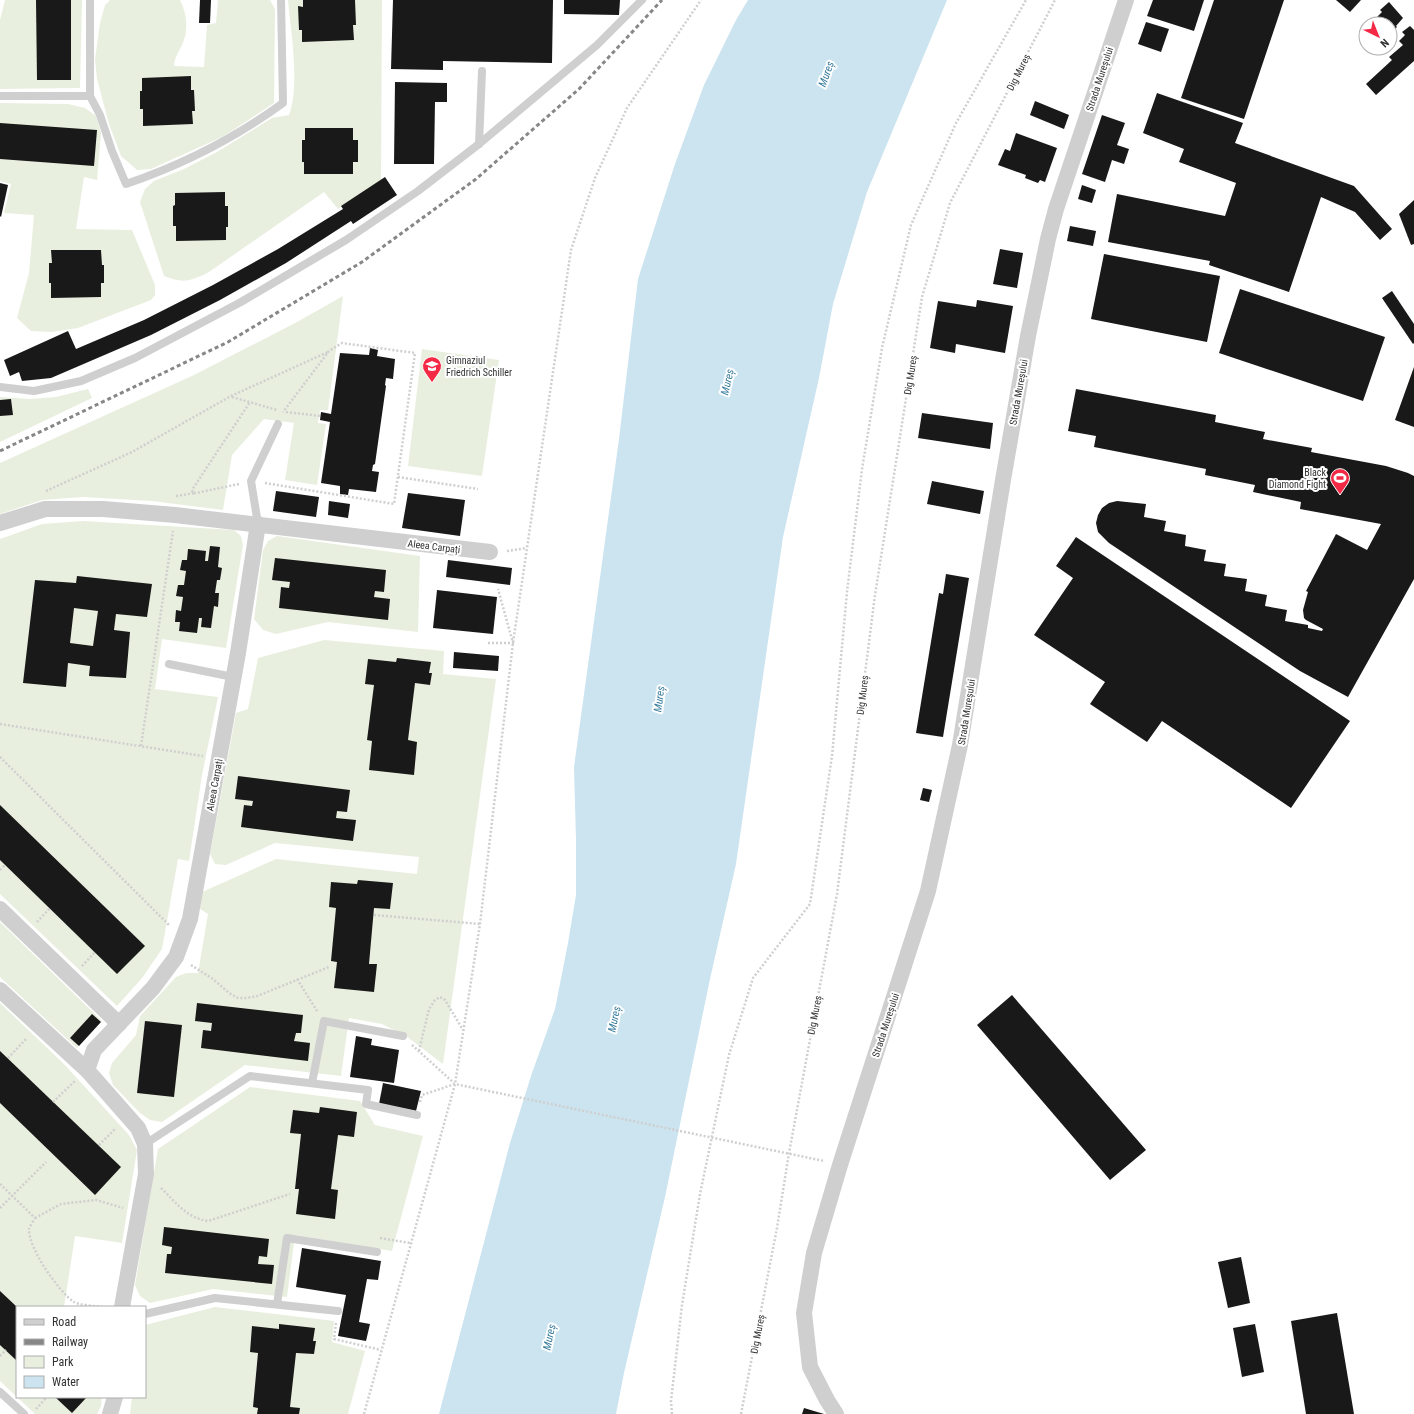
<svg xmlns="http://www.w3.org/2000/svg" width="1414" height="1414" font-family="'Roboto Condensed',sans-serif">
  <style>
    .green { fill: #e9efdf }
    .water { fill: #cbe4f0 }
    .building { fill: #191919; fill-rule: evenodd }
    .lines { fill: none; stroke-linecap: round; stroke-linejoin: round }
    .path { stroke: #cfcfcf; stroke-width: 2.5; stroke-dasharray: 2 2; stroke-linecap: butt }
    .lane { stroke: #cfcfcf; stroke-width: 8 }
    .street { stroke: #cfcfcf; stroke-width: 16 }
    .rail { stroke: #878787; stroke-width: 3; stroke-dasharray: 4 3; stroke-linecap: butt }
    .labels { text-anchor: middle; stroke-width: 4; stroke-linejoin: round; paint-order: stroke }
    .street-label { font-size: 10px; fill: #323232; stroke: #fff }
    .poi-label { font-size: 10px; fill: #323232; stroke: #fff; text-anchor: start }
    .water-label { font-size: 11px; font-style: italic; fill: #377c9c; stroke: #fff }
  </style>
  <rect width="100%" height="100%" fill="#fff"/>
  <g class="green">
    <polygon points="5,0 82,0 80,88 0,89 0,20"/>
    <path d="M 110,0 L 180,0 C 187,14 189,30 182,45 C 178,53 175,57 174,66 L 204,67 L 207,25 L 216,23 L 218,0 L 270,0 L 275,9 L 274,103 L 224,136 L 151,169 L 137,170 L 121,156 L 109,124 L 97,79 L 95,59 L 100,23 L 105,5 Z"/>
    <path d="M 288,0 L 382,0 L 381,181 L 338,209 L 324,192 L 209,272 C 191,281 184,284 164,276 L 140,202 L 145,189 L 154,181 L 184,169 L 217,152 L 272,118 L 289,115 C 300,85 291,33 288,0 Z"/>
    <polygon points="0,103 68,104 85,108 96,116 101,133 97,180 84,177 76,229 132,230 155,285 155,295 151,300 78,328 52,332 31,331 17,318 29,273 34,215 4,213 11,184 0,181"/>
    <polygon points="343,296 328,410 320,410 318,423 326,424 317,485 285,480 294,423 264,419 232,455 223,510 152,501 83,497 42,500 0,514 0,463 194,375 297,322"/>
    <polygon points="422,349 499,360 482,476 408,466"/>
    <polygon points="88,389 92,398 0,442 0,397 30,399 56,397"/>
    <polygon points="83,521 234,530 241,536 243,545 226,648 162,639 155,689 218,697 202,775 189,861 178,859 162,949 142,978 117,1006 0,894 0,539 42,524"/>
    <polygon points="277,536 420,556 418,632 328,622 276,634 263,630 254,619 263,550 268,541"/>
    <polygon points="324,640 444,651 443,674 496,679 443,1064 406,1036 382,1024 349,1018 341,1076 245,1065 162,1122 150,1120 140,1113 113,1085 109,1073 112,1063 136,1035 140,1016 176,977 186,973 198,973 208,914 200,909 202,892 276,859 417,874 419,857 275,843 226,865 215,864 210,854 236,713 248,709 258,658"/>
    <polygon points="0,922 102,1021 101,1022 92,1015 70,1038 79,1046 77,1048 0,977"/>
    <polygon points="0,1003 64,1064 129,1135 137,1150 122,1243 75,1236 64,1307 17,1307 17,1397 102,1397 101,1406 97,1414 35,1414 0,1381"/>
    <polygon points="250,1087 360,1101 375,1125 423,1136 392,1251 295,1235 287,1297 213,1289 150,1303 140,1296 135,1285 158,1149"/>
    <polygon points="215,1307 334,1321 332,1342 365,1351 348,1414 130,1414 132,1397 145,1397 145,1325"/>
  </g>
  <polygon class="water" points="748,0 947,0 867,192 833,304 819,378 783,537 736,864 710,979 665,1197 624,1373 616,1414 439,1414 510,1143 532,1073 555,1009 568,943 576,895 576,840 574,767 619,439 638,279 675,164 704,85 736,20"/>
  <g class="building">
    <polygon points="36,0 71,0 71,80 37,80"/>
    <polygon points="200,0 211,0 210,23 199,23"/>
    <polygon points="303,0 355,0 356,25 353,25 354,40 302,42 302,30 299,30 298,6 303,7"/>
    <polygon points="393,0 553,0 552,63 443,61 443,70 391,69"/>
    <polygon points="564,0 620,0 619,15 564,14"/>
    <polygon points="1153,0 1204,0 1194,31 1147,16"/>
    <polygon points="1214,0 1284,0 1244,119 1181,98"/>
    <polygon points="1336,0 1361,0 1350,12"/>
    <polygon points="1389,2 1403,18 1396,26 1397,27 1390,34 1390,24 1370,24 1382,12 1380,10"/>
    <polygon points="1146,22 1169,29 1161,52 1138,44"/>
    <polygon points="1410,26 1414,30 1414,61 1376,95 1366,84 1392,60 1389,57 1403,45 1399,41 1405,35 1402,32"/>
    <polygon points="191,76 191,90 194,90 195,111 192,111 193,124 143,126 143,109 140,109 140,91 142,91 142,78"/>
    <polygon points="395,82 447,83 447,102 435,102 434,164 394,164"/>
    <polygon points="1157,93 1243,123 1235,143 1354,186 1392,229 1380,240 1355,212 1321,197 1289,292 1209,265 1210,261 1108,242 1117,194 1225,216 1236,183 1179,162 1184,149 1143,133"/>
    <polygon points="1035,101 1069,115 1064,129 1030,115"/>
    <polygon points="1102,115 1125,123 1117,145 1129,149 1124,164 1112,160 1105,182 1082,174"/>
    <polygon points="0,123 97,130 94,166 0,159"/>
    <polygon points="305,128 353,128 353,140 358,140 358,162 353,162 353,174 304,174 304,162 302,162 302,140 305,140"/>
    <polygon points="1016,133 1057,148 1045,182 1040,180 1038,183 1025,178 1026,175 998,165 1005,149 1010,151"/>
    <polygon points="385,177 397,195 353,224 351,221 286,263 220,300 151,335 51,378 22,381 19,372 10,376 4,360 68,331 76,349 144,320 213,285 278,249 343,209 341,206"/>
    <polygon points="0,183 8,185 1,217 0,216"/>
    <polygon points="1082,185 1096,190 1092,203 1078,199"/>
    <polygon points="225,192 225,206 228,206 228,227 226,227 226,240 176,241 176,226 173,226 173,206 175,205 175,193"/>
    <polygon points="1414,200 1414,244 1411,245 1399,214"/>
    <polygon points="1070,226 1096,231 1093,246 1067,241"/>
    <polygon points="1000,249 1023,253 1017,288 993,284"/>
    <polygon points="51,250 101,250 102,265 104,265 104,283 101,283 101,297 51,298 51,283 49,283 49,263 52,263"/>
    <polygon points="1104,254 1220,276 1207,342 1091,319"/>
    <polygon points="1240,289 1385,337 1363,401 1219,353"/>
    <polygon points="1392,291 1414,324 1414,343 1413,344 1382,298"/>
    <polygon points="977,300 1013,306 1005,353 956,344 955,353 930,348 938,301 976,307"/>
    <polygon points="370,348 378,350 377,356 395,359 393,379 386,378 385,385 386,386 375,464 373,465 372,471 379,472 376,492 349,489 348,495 340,494 340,486 321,483 330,422 320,420 321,412 331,414 340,353 369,355"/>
    <polygon points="1414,367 1414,427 1395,420"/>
    <polygon points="1076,389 1216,415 1215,422 1265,432 1263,439 1312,448 1311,452 1386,466 1408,473 1414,476 1414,579 1348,697 1300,671 1109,543 1098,532 1096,523 1098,515 1102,508 1109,503 1117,501 1146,504 1144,517 1166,521 1164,531 1186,535 1185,546 1206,550 1204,561 1226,564 1224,576 1247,579 1245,591 1267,595 1265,606 1287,610 1285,621 1308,625 1308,628 1322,631 1323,629 1306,620 1304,618 1303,610 1308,592 1306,591 1336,534 1367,550 1381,524 1300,509 1301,502 1253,492 1255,485 1205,475 1206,469 1094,447 1096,436 1068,431"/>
    <polygon points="11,399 13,415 0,416 0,400"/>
    <polygon points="922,413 993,423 990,449 918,438"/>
    <polygon points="932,481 984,491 980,514 927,504"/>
    <polygon points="276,491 319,497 316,517 273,511"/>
    <polygon points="408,493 465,500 460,536 402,528"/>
    <polygon points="329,501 350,504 348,518 328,515"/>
    <polygon points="1076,537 1350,721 1291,808 1162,721 1147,742 1090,704 1105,682 1034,635 1073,578 1056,566"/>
    <polygon points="210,546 220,547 218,567 222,568 220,580 217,580 215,593 219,593 218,607 214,606 211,628 201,627 202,618 199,618 197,633 179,631 180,622 175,622 176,610 181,611 183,597 176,596 178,585 184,585 186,571 180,570 182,560 187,560 188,549 206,551 205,561 208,561"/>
    <polygon points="275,558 386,570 384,592 375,591 374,597 390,599 388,620 279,608 281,587 289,588 290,582 272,580"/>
    <polygon points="448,560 512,568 510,585 446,577"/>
    <polygon points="946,574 969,578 943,737 916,733 939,593 943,594"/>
    <path d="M 77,576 L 152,584 L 147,617 L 116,614 L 114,630 L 130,632 L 126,678 L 89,676 L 90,666 L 68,663 L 66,687 L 23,683 L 35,580 L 76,583 ZM 74,608 L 98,611 L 93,646 L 70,643 Z"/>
    <polygon points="437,590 497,597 493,634 433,628"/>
    <polygon points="454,652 499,656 498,671 453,668"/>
    <polygon points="397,658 431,662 429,673 432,673 430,685 415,683 408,740 417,742 414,775 369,770 372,741 367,740 374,685 365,684 368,659 396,662"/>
    <polygon points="238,776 350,790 347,812 337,811 336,818 356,820 353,841 241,827 244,805 252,806 253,801 235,799"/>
    <polygon points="923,788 932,790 929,802 920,800"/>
    <polygon points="0,805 145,946 117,974 0,860"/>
    <polygon points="358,880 393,883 390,909 374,908 369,964 377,964 374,992 334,988 337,962 331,961 336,908 329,907 331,882 357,884"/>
    <polygon points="1012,995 1146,1150 1110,1180 977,1025"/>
    <polygon points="197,1003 303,1015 301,1033 296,1033 294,1041 310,1043 308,1061 201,1048 203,1030 211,1031 212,1023 195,1021"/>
    <polygon points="92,1014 101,1022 79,1046 70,1038"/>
    <polygon points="145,1021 182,1025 174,1097 137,1093"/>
    <polygon points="356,1036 372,1039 371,1045 399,1050 394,1083 350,1077"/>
    <polygon points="0,1051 121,1167 95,1195 0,1103"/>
    <polygon points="383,1083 421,1091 416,1111 379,1104"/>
    <polygon points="320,1107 357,1112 354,1137 338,1135 331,1189 338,1190 335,1219 296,1214 299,1189 295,1189 301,1134 290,1133 293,1110 319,1113"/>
    <polygon points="164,1227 269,1239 267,1257 259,1256 258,1264 274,1265 272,1284 165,1273 167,1254 171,1254 172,1247 162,1245"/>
    <polygon points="302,1248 381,1261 378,1280 367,1279 359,1322 370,1324 366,1341 338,1336 346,1295 296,1287"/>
    <polygon points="1241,1257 1250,1303 1228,1308 1218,1262"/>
    <polygon points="0,1291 17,1307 17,1361 0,1345"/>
    <polygon points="1337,1313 1354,1414 1306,1414 1291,1321"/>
    <polygon points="279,1324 315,1328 313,1341 316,1341 314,1354 296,1353 290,1407 300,1408 299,1414 257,1414 258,1408 253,1407 258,1353 250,1352 252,1326 279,1329"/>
    <polygon points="1255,1324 1264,1372 1242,1377 1233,1328"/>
    <polygon points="55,1397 87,1397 72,1413"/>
    <polygon points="804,1408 824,1414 802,1414"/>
  </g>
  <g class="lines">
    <g class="path">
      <polyline points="232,397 277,410"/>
      <polyline points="286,412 321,416"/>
      <polyline points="398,477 478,489"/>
      <polyline points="265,483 394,504 415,353 342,343 329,351 283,412"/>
      <polyline points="239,484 196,493 193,493 192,490 250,402"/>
      <polyline points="46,491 132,452 231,396 328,352"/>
      <polyline points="176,496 195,493"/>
      <polyline points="507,551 527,548"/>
      <polyline points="488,643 513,643 498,589"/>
      <polyline points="0,724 203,756"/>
      <polyline points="141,746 173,531"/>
      <polyline points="0,757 170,926"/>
      <polyline points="0,870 5,865"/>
      <polyline points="374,915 480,924"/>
      <polyline points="37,922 50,908"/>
      <polyline points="191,965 213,979 229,993 238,998 247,998 257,996 329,967"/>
      <polyline points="82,966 95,952"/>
      <polyline points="297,979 317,1011"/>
      <polyline points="412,1045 454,1083"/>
      <polyline points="419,1051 429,1009 435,1000 440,997 445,1000 463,1030"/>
      <polyline points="8,1058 27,1038"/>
      <polyline points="53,1102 75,1081"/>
      <polyline points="420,1102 422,1095 455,1084 824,1161"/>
      <polyline points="99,1145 116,1128"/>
      <path d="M 0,1184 L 35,1218 C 33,1221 30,1226 29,1229 C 28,1248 59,1292 74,1302 C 79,1305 95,1306 102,1307"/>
      <path d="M 161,1188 C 176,1202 186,1218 208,1221 L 290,1194"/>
      <polyline points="0,1208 46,1162"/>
      <polyline points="35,1218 61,1204 96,1200 123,1208"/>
      <polyline points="380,1238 410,1243"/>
      <polyline points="336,1323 334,1339 381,1350"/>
      <polyline points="0,1356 6,1350"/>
      <polyline points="36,1409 47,1397"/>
      <polyline points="364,1414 455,1084 480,924 513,643 571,250 595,178 627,108 701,0"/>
      <polyline points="672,1414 671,1401 682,1305 700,1194 729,1055 753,978 810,904 832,756 847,592 862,469 882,348 911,225 956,123 1026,0"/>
      <polyline points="741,1414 777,1228 789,1153 837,894 875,595 922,297 950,203 1055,0"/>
    </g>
    <g class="lane">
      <path d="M 90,0 L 90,96 L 100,115 L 112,151 L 126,184 C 182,165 235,138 283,103 L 281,0"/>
      <polyline points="0,96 90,96"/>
      <polyline points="479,144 482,71"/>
      <polyline points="0,387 34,391 81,381 135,358 241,302 346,240 418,191 479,144 597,45 642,0"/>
      <polyline points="258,524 251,481 278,424"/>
      <polyline points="169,664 233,677"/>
      <polyline points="312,1083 324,1021 403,1036"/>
      <polyline points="145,1144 250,1076 368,1090 366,1104 417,1115"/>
      <polyline points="277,1304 287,1238 377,1252"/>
      <polyline points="145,1314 215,1298 338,1311"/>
      <polyline points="0,1392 24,1414"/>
    </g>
    <g class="street">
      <polyline points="0,523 45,509 103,509 175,515 490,552"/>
      <polyline points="0,909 119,1024"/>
      <polyline points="0,990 87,1070 138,1128 145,1144 146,1174 122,1307"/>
      <polyline points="87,1070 94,1050 153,988 176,957 190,919 238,653 258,524"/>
      <polyline points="110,1414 115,1397"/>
      <polyline points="836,1414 827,1400 810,1367 804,1313 814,1253 840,1165 928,891 960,745 1003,480 1028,336 1048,239 1056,209 1126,0"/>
    </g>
    <polyline class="rail" points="0,451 228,342 362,262 476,179 579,89 662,0"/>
  </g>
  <defs>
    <g id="school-pin" transform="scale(1)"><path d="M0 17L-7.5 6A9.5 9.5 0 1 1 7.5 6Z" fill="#f32946" stroke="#fff"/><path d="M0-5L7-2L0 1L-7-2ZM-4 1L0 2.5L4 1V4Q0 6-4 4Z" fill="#fff"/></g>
    <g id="stadium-pin" transform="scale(1)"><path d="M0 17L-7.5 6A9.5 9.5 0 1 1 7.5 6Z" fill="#f32946" stroke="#fff"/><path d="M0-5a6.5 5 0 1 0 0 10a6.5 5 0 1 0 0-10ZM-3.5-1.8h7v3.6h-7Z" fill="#fff"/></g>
  </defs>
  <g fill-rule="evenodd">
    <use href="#school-pin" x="432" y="366"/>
    <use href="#stadium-pin" x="1340" y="478"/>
  </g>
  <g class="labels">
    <g class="street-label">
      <text transform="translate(1018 72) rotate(-63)" y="4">Dig Mureș</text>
      <text transform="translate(1099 79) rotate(-72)" y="4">Strada Mureșului</text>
      <text transform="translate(910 375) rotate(-81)" y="4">Dig Mureș</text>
      <text transform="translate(1018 392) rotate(-80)" y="4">Strada Mureșului</text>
      <text transform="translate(434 546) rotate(7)" y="4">Aleea Carpați</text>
      <text transform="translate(862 695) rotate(-83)" y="4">Dig Mureș</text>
      <text transform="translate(966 712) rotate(-81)" y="4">Strada Mureșului</text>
      <text transform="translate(214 785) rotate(-80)" y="4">Aleea Carpați</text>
      <text transform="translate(814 1015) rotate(-79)" y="4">Dig Mureș</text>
      <text transform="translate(885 1025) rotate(-72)" y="4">Strada Mureșului</text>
      <text transform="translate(757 1334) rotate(-79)" y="4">Dig Mureș</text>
    </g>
    <g class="poi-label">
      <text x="446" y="364">Gimnaziul<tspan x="446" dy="12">Friedrich Schiller</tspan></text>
      <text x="1326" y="476" text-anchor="end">Black<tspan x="1326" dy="12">Diamond Fight</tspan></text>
    </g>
    <g class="water-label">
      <text transform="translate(826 74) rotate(-70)" y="4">Mureș</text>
      <text transform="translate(727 382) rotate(-77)" y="4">Mureș</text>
      <text transform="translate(659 699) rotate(-83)" y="4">Mureș</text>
      <text transform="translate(614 1019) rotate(-78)" y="4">Mureș</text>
      <text transform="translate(549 1337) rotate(-78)" y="4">Mureș</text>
    </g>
  </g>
  <rect x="16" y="1306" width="130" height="92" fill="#ffffff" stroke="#adadad"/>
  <rect x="24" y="1319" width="20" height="6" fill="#cfcfcf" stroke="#adadad"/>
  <text x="52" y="1326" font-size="12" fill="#323232">Road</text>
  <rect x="24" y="1339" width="20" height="6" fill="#878787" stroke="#adadad"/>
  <text x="52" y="1346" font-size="12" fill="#323232">Railway</text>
  <rect x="24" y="1356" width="20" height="12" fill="#e9efdf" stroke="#adadad"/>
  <text x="52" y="1366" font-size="12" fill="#323232">Park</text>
  <rect x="24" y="1376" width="20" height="12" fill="#cbe4f0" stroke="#adadad"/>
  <text x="52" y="1386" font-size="12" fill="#323232">Water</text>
  <g transform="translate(1378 36) rotate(137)"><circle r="19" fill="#ffffff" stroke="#adadad"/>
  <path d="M0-3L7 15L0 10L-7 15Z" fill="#f32946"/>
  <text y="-6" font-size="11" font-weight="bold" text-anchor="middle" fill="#323232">N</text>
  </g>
</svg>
